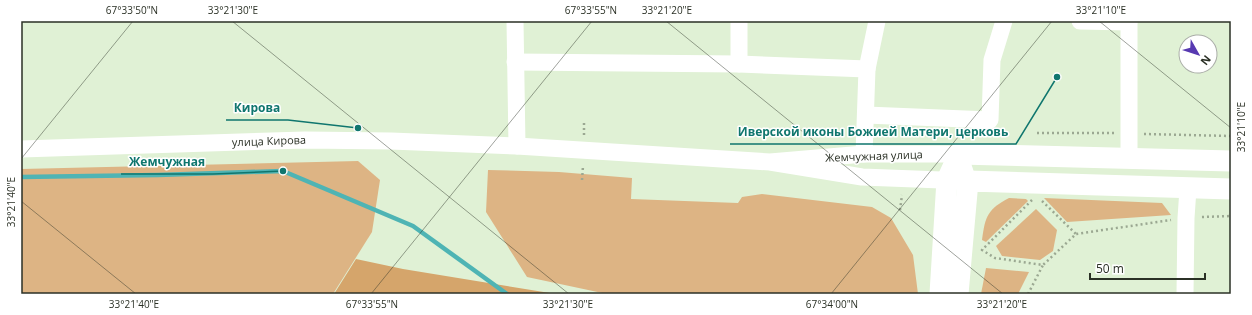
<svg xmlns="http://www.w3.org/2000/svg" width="1252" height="315" font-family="'Open Sans',sans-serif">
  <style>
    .green { fill: #ddb484 }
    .forest { fill: #d5a56b }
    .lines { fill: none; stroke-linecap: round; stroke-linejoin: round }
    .stream { stroke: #4eb4b4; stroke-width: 4.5 }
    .path { stroke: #9ba892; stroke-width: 2.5; stroke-dasharray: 2 3; stroke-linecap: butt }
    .minor { stroke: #fff; stroke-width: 17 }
    .major { stroke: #fff; stroke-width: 21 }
    .ticks { fill: none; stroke: #2b3126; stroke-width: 1; stroke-opacity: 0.45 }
    .labels { text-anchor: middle; stroke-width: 3; stroke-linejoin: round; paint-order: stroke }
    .street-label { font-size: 11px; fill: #2b3126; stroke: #fff }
    .leader { fill: none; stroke: #0f766e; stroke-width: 1.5 }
    .callout-dot { fill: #0f766e; stroke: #fff; stroke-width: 1.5 }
    .callout-label { font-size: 12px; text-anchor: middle; font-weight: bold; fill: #0f766e; stroke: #fff; stroke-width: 3; stroke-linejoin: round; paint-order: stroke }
    .neatline { fill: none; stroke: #2b3126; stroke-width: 1.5 }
    .ticks-label { font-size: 10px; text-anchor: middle; fill: #2b3126 }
  </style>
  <rect width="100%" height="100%" fill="#e0f1d5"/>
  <g class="green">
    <polygon points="358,161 380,180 372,232 333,294 21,294 21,169"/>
    <polygon points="488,170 559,172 632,178 631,199 738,203 742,197 762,194 872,207 891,218 913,255 918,294 607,294 527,277 486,212"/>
    <path d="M 1009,198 L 1026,199 L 1028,201 L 986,242 L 982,240 C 985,216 988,209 1009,198 Z"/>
    <polygon points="1044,198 1162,203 1171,215 1067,222"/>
    <polygon points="1036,209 1057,230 1053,251 1040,260 1002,256 996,246"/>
    <polygon points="986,268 1029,272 1018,294 981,294"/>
  </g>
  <polygon class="forest" points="356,259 403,269 556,294 334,294"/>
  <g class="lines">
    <polyline class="stream" points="21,177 158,175 283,171 413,226 507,294"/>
    <g class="path">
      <polyline points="1037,133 1115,133"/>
      <polyline points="1144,134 1231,136"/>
      <polyline points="584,135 584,123"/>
      <polyline points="582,180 583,166"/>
      <polyline points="1032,200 982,250 995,258 1043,265 1076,234 1171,220"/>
      <polyline points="1042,201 1076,234"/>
      <polyline points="900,210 902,195"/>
      <polyline points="1202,217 1231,216"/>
      <polyline points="1028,294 1043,265"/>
    </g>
    <g class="minor">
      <polyline points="515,21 517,146"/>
      <polyline points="739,21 739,64"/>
      <polyline points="1080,21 1129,22"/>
      <polyline points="1129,21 1129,158"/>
      <polyline points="515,62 739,64 867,69 864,154"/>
      <polyline points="867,69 877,21"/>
      <polyline points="866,115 990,120 992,60 1004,21"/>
      <polyline points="21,149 305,140 391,141 517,146 770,162 864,154 959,154 968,181 862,177 770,162"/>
      <polyline points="1185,294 1186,218 1188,189"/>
    </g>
    <g class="major">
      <polyline points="940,294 947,180 959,154 1231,161"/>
      <polyline points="958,294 968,181 1231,189"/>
    </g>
  </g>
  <path class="ticks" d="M 232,21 L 569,294M 666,21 L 1003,294M 1099,21 L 1231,128M 21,159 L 133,21M 21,201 L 136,294M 371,294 L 592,21M 831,294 L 1052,21"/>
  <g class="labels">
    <g class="street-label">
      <text transform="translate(269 141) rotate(-2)" y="4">улица Кирова</text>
      <text transform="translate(874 156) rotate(-2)" y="4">Жемчужная улица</text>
    </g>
  </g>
  <path class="leader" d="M358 128L288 120H226M1057 77L1016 144H730M283 171L213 174H121"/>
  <g class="callout-dot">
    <circle cx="358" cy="128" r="4"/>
    <circle cx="1057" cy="77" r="4"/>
    <circle cx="283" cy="171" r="4"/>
  </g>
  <g class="callout-label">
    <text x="257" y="112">Кирова</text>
    <text x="873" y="136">Иверской иконы Божией Матери, церковь</text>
    <text x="167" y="166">Жемчужная</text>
  </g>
  <rect width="1252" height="315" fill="none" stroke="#ffffff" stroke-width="44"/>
  <g transform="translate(1198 54) rotate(129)"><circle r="19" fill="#ffffff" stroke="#aaada8"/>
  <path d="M0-3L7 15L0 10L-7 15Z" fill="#5739b1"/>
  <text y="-6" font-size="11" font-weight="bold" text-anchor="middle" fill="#2b3126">N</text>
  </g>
  <path d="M1090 273v6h115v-6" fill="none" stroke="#2b3126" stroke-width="2"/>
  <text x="1096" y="273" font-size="12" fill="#2b3126" stroke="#ffffff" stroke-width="3" paint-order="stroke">50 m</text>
  <rect x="22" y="22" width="1208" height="271" class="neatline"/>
  <g class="ticks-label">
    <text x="132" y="14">67°33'50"N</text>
    <text x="233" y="14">33°21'30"E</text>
    <text x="591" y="14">67°33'55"N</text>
    <text x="667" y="14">33°21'20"E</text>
    <text x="1101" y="14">33°21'10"E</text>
    <text transform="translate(1241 127) rotate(-90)" y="4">33°21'10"E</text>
    <text transform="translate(11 202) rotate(-90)" y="4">33°21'40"E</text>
    <text x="134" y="308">33°21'40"E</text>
    <text x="372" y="308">67°33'55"N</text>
    <text x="568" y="308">33°21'30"E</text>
    <text x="832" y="308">67°34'00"N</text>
    <text x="1002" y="308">33°21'20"E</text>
  </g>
</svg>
